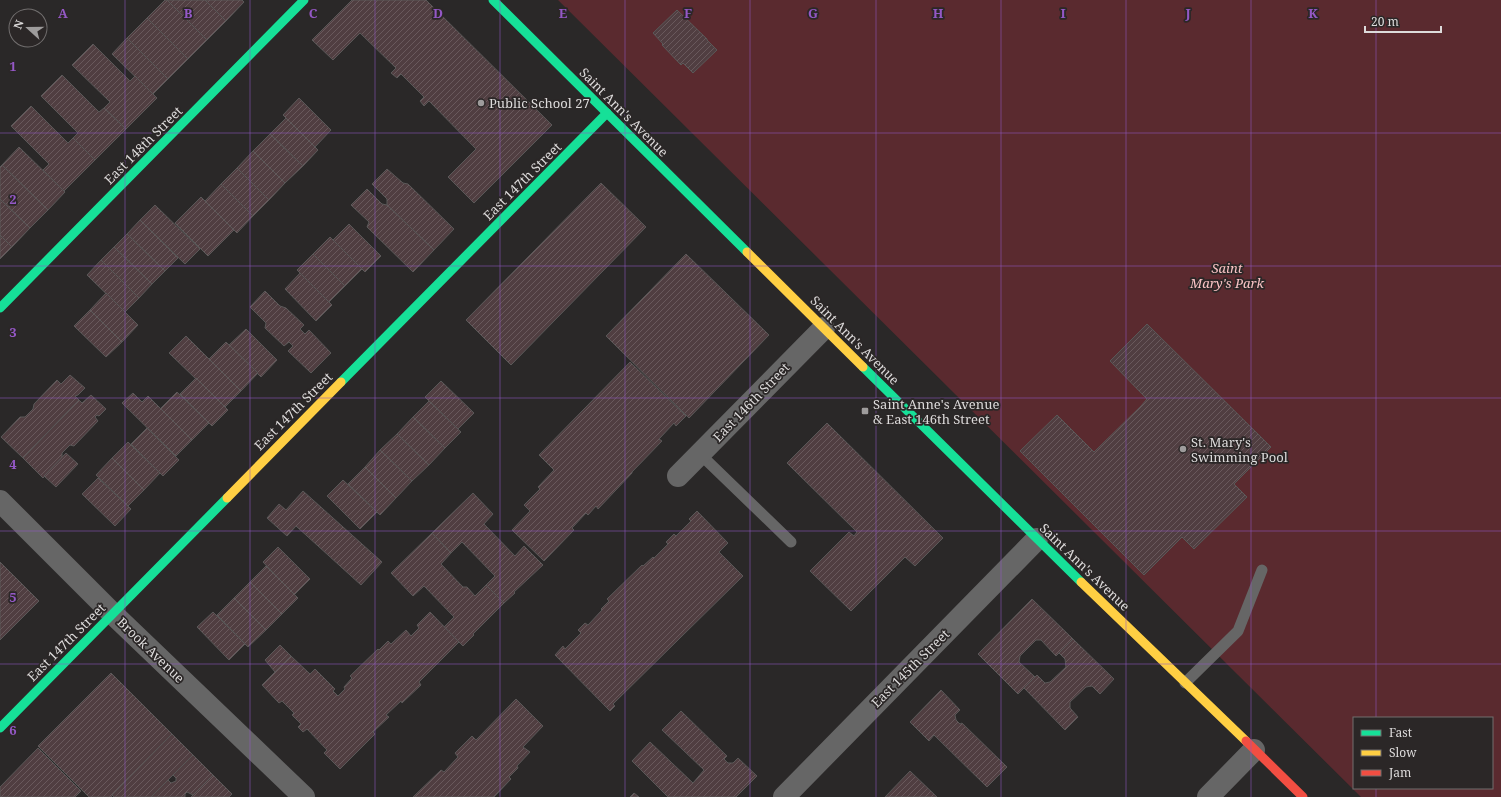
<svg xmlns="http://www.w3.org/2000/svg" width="1501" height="797" font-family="'Noto Serif',serif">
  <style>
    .park { fill: #5a2a2f; fill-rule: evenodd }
    .building { fill: url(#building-hatch); stroke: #5a5858 }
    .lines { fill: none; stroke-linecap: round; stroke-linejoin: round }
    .lane { stroke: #666; stroke-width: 11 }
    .street { stroke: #666; stroke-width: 22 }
    .fast { stroke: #16e098; stroke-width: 9 }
    .slow { stroke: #ffcf43; stroke-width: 9 }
    .jam { stroke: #f24e42; stroke-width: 9 }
    .grid { fill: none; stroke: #9458c6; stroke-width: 1; stroke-opacity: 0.55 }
    .poi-dot { fill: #9e9c9c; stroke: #2b2727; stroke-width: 1.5 }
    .labels { text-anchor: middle; stroke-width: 3.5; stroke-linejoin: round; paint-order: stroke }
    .poi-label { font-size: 13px; fill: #dddbdb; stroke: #2b2727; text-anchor: start }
    .street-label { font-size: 13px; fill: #dddbdb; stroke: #2b2727 }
    .park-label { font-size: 13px; font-style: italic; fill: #fac3c5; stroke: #2b2727 }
    .grid-label { font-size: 13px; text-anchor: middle; font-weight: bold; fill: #9458c6; stroke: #2b2727; stroke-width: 3.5; stroke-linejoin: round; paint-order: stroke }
  </style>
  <defs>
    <pattern id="building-hatch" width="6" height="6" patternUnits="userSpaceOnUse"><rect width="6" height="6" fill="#503e41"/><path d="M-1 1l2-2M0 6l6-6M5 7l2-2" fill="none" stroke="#69595c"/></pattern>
  </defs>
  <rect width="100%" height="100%" fill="#2a2828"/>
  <path class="park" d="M 558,0 L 1501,0 L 1501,797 L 1361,797 ZM 1354,718 L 1492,718 L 1492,788 L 1354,788 Z"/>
  <g class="building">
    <polygon points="165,0 167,0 207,40 188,59 147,18"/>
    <polygon points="167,0 205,0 226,21 207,40"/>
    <polygon points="205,0 242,0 244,2 226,21"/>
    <polygon points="352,0 426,0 552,125 474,203 448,177 476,149 429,101 424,106 420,101 424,97 401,74 397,78 391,73 396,68 360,33 333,60 312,40"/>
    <polygon points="677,10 707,39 707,40 717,50 693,73 683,63 681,65 662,45 663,44 653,33"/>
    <polygon points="147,18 188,59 168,79 127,38"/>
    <polygon points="127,38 168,79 153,94 112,54"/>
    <polygon points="93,44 130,81 135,76 157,98 126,129 104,108 110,102 72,65"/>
    <polygon points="62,75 99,112 104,108 126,129 95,160 73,138 78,133 41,96"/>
    <polygon points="299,98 331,130 315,147 283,115"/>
    <polygon points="31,106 68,143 73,138 95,160 64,191 43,170 49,164 11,126"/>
    <polygon points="286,118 318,150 303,166 270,134"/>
    <polygon points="270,134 303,166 285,183 253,151"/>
    <polygon points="19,147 65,192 48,210 2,165"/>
    <polygon points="253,151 285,183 269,200 237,168"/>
    <polygon points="2,165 48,210 30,228 0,199 0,167"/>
    <polygon points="237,168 269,200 253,216 221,184"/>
    <polygon points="387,169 403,183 408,184 454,229 434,250 387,205 387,199 372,184"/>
    <polygon points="601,183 646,227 511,365 466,320"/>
    <polygon points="221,184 253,216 237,233 205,201"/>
    <polygon points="367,189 382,204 387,205 434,250 413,272 367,227 369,222 351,205"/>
    <polygon points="201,197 234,230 208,256 175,223"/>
    <polygon points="0,199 30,228 12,247 0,235"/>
    <polygon points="155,205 200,249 185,264 140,220"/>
    <polygon points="140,220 178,258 165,271 127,234"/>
    <polygon points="349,224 381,256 365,272 333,240"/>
    <polygon points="127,234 165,271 152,284 114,247"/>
    <polygon points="0,235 12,247 0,259"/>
    <polygon points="330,237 362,269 345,286 313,254"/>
    <polygon points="114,247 152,284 139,298 101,260"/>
    <polygon points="313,254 345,286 329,302 297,270"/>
    <polygon points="686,254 769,335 689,418 606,336"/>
    <polygon points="101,260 139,298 125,312 87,275"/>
    <polygon points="300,273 332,305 316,321 285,289"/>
    <polygon points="265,291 280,306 286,308 304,325 300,329 305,334 309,330 331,353 311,373 288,351 293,346 289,342 284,346 265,328 266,323 250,307"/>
    <polygon points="106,293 138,325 122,342 90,310"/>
    <polygon points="90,310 122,342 106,357 74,326"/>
    <polygon points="1147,324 1271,447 1234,484 1247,497 1194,549 1182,537 1144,575 1020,451 1057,415 1094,452 1141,406 1147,399 1110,361"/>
    <polygon points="246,329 277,360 261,377 229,345"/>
    <polygon points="186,336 241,391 225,407 169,353"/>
    <polygon points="226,342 258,373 241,391 209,359"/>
    <polygon points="630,362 686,416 676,426 674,423 659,439 662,441 632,472 632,473 598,509 596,506 588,515 586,513 572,528 574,530 544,561 512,530 530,511 524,505 540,489 538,487 554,470 539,455"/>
    <polygon points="70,375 85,388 78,395 75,396 79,400 23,458 1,437 20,417 25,417 33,409 34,404 57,380 61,384"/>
    <polygon points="196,378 228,410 212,426 180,394"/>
    <polygon points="441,381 474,413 458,429 425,397"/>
    <polygon points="177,392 209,423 192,440 160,409"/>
    <polygon points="133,393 142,402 148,396 192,440 176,456 122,403"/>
    <polygon points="91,395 106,409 99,416 97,415 95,417 98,421 74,446 70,445 62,453 62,458 43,478 23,458 79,400 82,403"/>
    <polygon points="429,401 461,432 445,448 413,417"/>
    <polygon points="413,417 445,448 429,465 397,434"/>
    <polygon points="827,423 943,538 915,566 905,557 851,611 810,571 849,532 854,536 857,532 787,463"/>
    <polygon points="147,428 179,460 163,476 131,444"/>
    <polygon points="397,434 429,465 412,481 380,450"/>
    <polygon points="128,442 160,473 144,490 112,458"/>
    <polygon points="380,450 412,481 396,498 365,467"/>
    <polygon points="66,453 78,464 56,487 44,476"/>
    <polygon points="112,458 144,490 128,506 96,475"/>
    <polygon points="365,467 396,498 380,515 348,484"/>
    <polygon points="98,478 131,509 115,526 82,494"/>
    <polygon points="343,480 377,512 360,529 327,496"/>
    <polygon points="303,491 382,562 361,585 296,526 287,536 267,518 279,504 286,510"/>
    <polygon points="473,493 493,514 484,524 515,556 524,546 543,565 514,592 515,593 504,603 486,585 495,576 462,542 451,553 432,533"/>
    <polygon points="697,511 728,543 719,552 743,576 613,704 615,706 610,711 555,655 563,646 565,649 581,633 578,630 585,623 588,625 602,610 601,609 609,601 607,599 642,565 643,566 653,557 654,558 668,544 666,542 674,534 676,536 691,521 689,519"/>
    <polygon points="432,533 451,553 441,564 463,587 467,587 475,596 486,585 504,603 473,634 474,635 463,646 444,627 454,617 424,586 413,596 391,573"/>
    <polygon points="278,547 310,579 294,595 263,562"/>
    <polygon points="0,562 39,601 0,640"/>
    <polygon points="266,566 298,598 282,614 250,582"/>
    <polygon points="250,582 282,614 266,630 234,598"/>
    <polygon points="234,598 266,630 248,647 217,615"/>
    <polygon points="1032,599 1073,639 1056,656 1041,640 1036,640 1020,656 1019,662 1035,677 1018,694 978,654"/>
    <polygon points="213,612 245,644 229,660 197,627"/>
    <polygon points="430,612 459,642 419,682 421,685 402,703 401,701 386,715 389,717 373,732 375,734 340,769 324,753 327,750 307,729 303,732 298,727 301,724 292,715 294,713 282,701 279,703 262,685 291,656 310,674 315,669 335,689 333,691 338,696 345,689 344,687 352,678 350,676 378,649 379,650 388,641 391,644 406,630 411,636 419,628 417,625"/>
    <polygon points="1073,639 1114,679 1100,694 1092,686 1086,687 1070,702 1070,708 1078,717 1065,730 1024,688 1037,675 1045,683 1050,682 1066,667 1065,659 1059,653"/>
    <polygon points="280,645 291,656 275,672 265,660"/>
    <polygon points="111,673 172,734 111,797 89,797 38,746"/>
    <polygon points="941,690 960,710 955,715 956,720 960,724 962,723 1007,767 987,787 934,735 929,741 910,722"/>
    <polygon points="516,699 543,726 523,747 530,752 517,766 518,768 509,777 511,779 494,797 413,797 441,770 444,772 458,757 455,753 472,736 476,740"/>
    <polygon points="681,711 727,756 724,759 728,763 733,763 738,758 757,776 736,797 668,797 632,761 650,742 693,783 704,770 662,730"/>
    <polygon points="172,734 193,755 151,797 114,797 112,795"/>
    <polygon points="38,748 81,791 75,797 0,797 0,787"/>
    <polygon points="193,755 213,775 193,795 187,792 185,794 185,797 151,797 168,780 171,783 176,781 176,778 173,775"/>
    <polygon points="910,771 937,797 885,797"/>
    <polygon points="213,775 232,794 229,797 191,797"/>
    <polygon points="634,793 639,797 630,797"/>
  </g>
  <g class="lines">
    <g class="lane">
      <polyline points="700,454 791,542"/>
      <polyline points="1185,683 1238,631 1262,570"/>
    </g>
    <g class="street">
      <polyline points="678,476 824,328"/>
      <polyline points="0,501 113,614 304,797"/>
      <polyline points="784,797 1037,539"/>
      <polyline points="1208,797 1254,750"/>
    </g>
    <g class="fast">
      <polyline points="493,0 747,252"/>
      <polyline points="0,308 304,0"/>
      <polyline points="863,367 1081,582"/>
      <polyline points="341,382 607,113"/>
      <polyline points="0,728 227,498"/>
    </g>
    <g class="slow">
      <polyline points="747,252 863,367"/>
      <polyline points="227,498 341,382"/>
      <polyline points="1081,582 1246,741"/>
    </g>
    <polyline class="jam" points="1246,741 1303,797"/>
  </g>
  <path class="grid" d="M 125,0 L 125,797M 250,0 L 250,797M 375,0 L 375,797M 500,0 L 500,797M 625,0 L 625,797M 750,0 L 750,797M 876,0 L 876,797M 1001,0 L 1001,797M 1126,0 L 1126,797M 1251,0 L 1251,797M 1376,0 L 1376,718M 0,133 L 1501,133M 0,266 L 1501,266M 0,398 L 1501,398M 0,531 L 1501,531M 0,664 L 1501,664M 1376,788 L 1376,797"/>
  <g class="poi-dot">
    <circle cx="481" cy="103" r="4"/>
    <rect x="861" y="407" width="8" height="8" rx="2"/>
    <circle cx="1183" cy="449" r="4"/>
  </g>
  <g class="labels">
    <g class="poi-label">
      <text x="489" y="108">Public School 27</text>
      <text x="873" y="409">Saint Anne's Avenue<tspan x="873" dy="15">&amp; East 146th Street</tspan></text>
      <text x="1191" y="447">St. Mary's<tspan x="1191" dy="15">Swimming Pool</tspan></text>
    </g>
    <g class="street-label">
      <text transform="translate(624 112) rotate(45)" y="5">Saint Ann's Avenue</text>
      <text transform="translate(143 145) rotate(-45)" y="5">East 148th Street</text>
      <text transform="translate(522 181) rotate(-45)" y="5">East 147th Street</text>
      <text transform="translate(855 340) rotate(45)" y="5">Saint Ann's Avenue</text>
      <text transform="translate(751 402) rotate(-46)" y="5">East 146th Street</text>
      <text transform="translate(293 411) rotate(-45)" y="5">East 147th Street</text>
      <text transform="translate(1085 567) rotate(44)" y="5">Saint Ann's Avenue</text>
      <text transform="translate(66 642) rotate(-45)" y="5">East 147th Street</text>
      <text transform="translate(151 650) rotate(44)" y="5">Brook Avenue</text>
      <text transform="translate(910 668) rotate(-45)" y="5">East 145th Street</text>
    </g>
    <g class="park-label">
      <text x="1227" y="273">Saint<tspan x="1227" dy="15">Mary's Park</tspan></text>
    </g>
  </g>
  <g class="grid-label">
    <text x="63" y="18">A</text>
    <text x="188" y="18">B</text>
    <text x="313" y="18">C</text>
    <text x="438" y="18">D</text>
    <text x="563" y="18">E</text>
    <text x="688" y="18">F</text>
    <text x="813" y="18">G</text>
    <text x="938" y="18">H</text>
    <text x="1063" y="18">I</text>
    <text x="1188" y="18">J</text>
    <text x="1313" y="18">K</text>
    <text x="13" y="71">1</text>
    <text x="13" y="204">2</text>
    <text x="13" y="337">3</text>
    <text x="13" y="469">4</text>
    <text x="13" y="602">5</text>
    <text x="13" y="735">6</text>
  </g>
  <rect x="1353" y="717" width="140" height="72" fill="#2b2727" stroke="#726f6f"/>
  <rect x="1361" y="730" width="20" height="6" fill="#16e098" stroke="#726f6f"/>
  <text x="1389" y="737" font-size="12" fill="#dddbdb">Fast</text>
  <rect x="1361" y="750" width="20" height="6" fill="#ffcf43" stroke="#726f6f"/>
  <text x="1389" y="757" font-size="12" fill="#dddbdb">Slow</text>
  <rect x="1361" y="770" width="20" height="6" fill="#f24e42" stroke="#726f6f"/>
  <text x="1389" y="777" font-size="12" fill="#dddbdb">Jam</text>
  <g transform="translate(28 28) rotate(291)"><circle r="19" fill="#2b2727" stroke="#726f6f"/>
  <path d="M0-3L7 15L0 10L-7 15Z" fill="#9e9c9c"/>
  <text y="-6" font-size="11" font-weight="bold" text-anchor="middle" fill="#dddbdb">N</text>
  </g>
  <path d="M1365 26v6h76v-6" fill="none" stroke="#dddbdb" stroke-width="2"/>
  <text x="1371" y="26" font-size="12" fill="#dddbdb" stroke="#2b2727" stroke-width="3" paint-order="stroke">20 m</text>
</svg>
